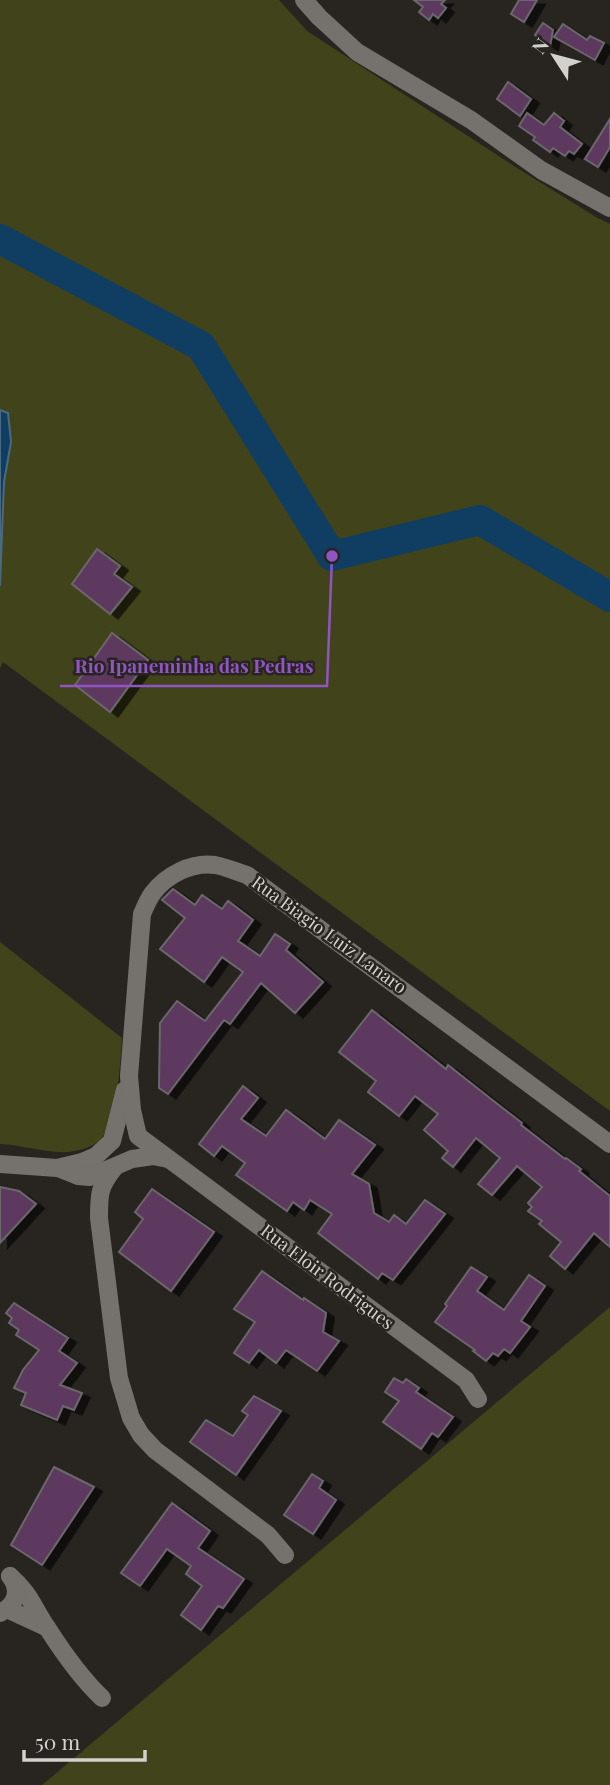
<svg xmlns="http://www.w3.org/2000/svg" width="610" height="1785" font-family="'Playfair Display',serif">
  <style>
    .green { fill: #41441b }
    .water { fill: #0f3e62; stroke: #4a6a82; stroke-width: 2 }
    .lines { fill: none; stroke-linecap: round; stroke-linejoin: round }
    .river { stroke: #0f3e62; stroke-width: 30 }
    .building { fill: #5d375e; stroke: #6b676b; stroke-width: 2; filter: url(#shadow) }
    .minor { stroke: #75716d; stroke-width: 18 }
    .labels { text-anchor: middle; stroke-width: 5; stroke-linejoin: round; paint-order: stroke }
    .street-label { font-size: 18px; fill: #d3d1ce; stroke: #282521 }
    .leader { fill: none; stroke: #9155c3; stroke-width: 2.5 }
    .callout-dot { fill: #9155c3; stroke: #282521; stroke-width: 2.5 }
    .callout-label { font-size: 19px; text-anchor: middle; font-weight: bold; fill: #9155c3; stroke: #282521; stroke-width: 5; stroke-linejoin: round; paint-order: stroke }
  </style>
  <defs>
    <filter id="shadow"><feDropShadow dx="8" dy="4.5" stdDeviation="0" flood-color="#0009"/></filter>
  </defs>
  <rect width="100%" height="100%" fill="#282521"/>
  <g class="green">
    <polygon points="0,0 279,0 307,31 517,168 596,217 610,224 610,1111 3,662 0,668"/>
    <path d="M 0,942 L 122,1038 C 120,1063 118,1120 101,1139 C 93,1148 72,1153 60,1152 C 40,1151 20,1145 0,1144 Z"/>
    <polygon points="610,1307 610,1785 42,1785"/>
  </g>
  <polygon class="water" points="0,410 8,413 11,442 4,482 0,586"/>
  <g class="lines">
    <polyline class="river" points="0,239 201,346 332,556 480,520 610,597"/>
  </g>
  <g class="building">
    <polygon points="414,0 445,0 441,4 446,8 438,18 433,14 429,20 419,12 423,7"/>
    <polygon points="519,0 537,0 524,22 511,14"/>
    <polygon points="543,23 553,30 550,46 535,35"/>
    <polygon points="563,24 587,40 590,36 604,43 595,60 554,37"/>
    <polygon points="508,82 531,99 520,116 497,99"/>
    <polygon points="527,113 544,125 554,113 564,121 560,127 582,144 574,154 569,151 565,156 553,148 550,152 533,140 535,137 519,126"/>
    <polygon points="610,119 610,147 598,167 585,159"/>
    <polygon points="97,549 120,566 114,574 132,587 110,614 72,584"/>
    <polygon points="112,633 148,660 110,712 75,685"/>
    <polygon points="173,889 195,905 202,895 222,909 228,901 253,920 238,941 260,956 275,934 290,944 286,950 323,982 295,1013 261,983 230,1024 224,1020 168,1094 159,1088 160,1023 177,1001 205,1021 243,972 222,957 204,982 160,949 185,918 162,900"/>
    <polygon points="372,1010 446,1069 448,1065 491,1099 522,1123 521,1125 565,1159 566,1158 581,1169 579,1171 610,1196 610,1247 594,1233 565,1269 550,1256 561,1242 539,1224 542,1221 528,1211 532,1207 528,1203 542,1187 517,1166 492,1195 478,1184 500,1158 476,1138 453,1167 442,1158 448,1151 424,1130 438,1114 415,1096 399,1116 368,1092 376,1081 339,1052"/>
    <polygon points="243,1086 258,1098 241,1119 266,1136 286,1110 325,1139 339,1120 375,1145 352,1174 369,1184 374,1213 389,1222 394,1215 406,1224 425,1200 445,1214 393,1280 382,1273 378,1279 318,1233 332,1214 310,1200 304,1210 293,1202 287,1211 236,1175 245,1163 222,1146 214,1156 199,1144"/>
    <polygon points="0,1187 19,1191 36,1204 0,1243"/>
    <polygon points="152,1189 214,1232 171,1291 119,1252 143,1219 135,1212"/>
    <polygon points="471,1267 487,1277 477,1291 504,1310 529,1275 545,1286 521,1321 530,1327 510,1353 504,1349 498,1356 493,1353 486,1361 473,1351 475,1350 435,1322 447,1306 445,1304"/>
    <polygon points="262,1271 303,1300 304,1298 326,1313 323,1332 339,1341 317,1371 286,1350 276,1363 259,1350 249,1363 234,1353 255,1322 234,1309"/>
    <polygon points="14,1303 68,1338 59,1351 77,1363 60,1385 82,1393 74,1410 63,1406 57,1420 21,1405 26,1393 14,1388 23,1370 39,1350 16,1335 19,1330 9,1323 12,1318 6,1313"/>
    <polygon points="394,1378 403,1383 406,1379 419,1388 416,1392 453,1417 438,1437 432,1433 421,1449 383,1422 399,1401 385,1392"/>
    <polygon points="254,1396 281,1411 236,1475 190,1442 206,1420 233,1436 248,1415 242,1411"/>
    <polygon points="54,1467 94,1487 42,1565 11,1545"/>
    <polygon points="312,1474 323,1481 319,1488 336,1500 313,1534 284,1515"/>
    <polygon points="172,1503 210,1531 198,1548 244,1579 223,1608 218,1606 201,1630 181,1615 202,1586 186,1574 191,1566 167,1549 140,1586 121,1573"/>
  </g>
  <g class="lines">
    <g class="minor">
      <polyline points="304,0 319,17 357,52 471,120 541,170 610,208"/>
      <polyline points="0,1164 57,1168 82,1162 96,1156 112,1141 125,1090"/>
      <path d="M 115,1167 C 99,1187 99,1193 99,1218 L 119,1378 L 131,1418 L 141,1435 L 155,1450 L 268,1535 L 285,1555"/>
      <polyline points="58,1168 78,1176 90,1177 132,1159 153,1156 168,1159"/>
      <path d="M 478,1399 L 466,1380 L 138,1136 L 132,1110 L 129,1076 L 142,914 C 145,907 148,900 152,894 C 166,875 191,862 215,865 C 226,867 237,872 247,875 L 610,1144"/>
      <path d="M 10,1576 C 30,1593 34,1609 48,1629 C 64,1654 81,1678 102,1698"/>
      <polyline points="7,1609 46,1627"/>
      <path d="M 0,1613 C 16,1605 21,1591 10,1576"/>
    </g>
  </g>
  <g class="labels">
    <g class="street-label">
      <text transform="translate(329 935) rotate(36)" y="6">Rua Biagio Luiz Lanaro</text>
      <text transform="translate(327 1277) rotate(37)" y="6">Rua Eloir Rodrigues</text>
    </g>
  </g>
  <path class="leader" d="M332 556L327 686H60"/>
  <circle class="callout-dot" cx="332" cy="556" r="7"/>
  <g class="callout-label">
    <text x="194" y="673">Rio Ipaneminha das Pedras</text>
  </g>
  <g transform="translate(554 56) rotate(306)" stroke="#282521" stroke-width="5" paint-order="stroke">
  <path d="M0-5L12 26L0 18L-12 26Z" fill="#d3d1ce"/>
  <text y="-10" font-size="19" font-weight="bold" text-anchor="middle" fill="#d3d1ce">N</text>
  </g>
  <path d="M24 1750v10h121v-10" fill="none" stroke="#d3d1ce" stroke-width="3.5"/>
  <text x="35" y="1750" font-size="21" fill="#d3d1ce" stroke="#282521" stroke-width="5" paint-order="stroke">50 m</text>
</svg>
